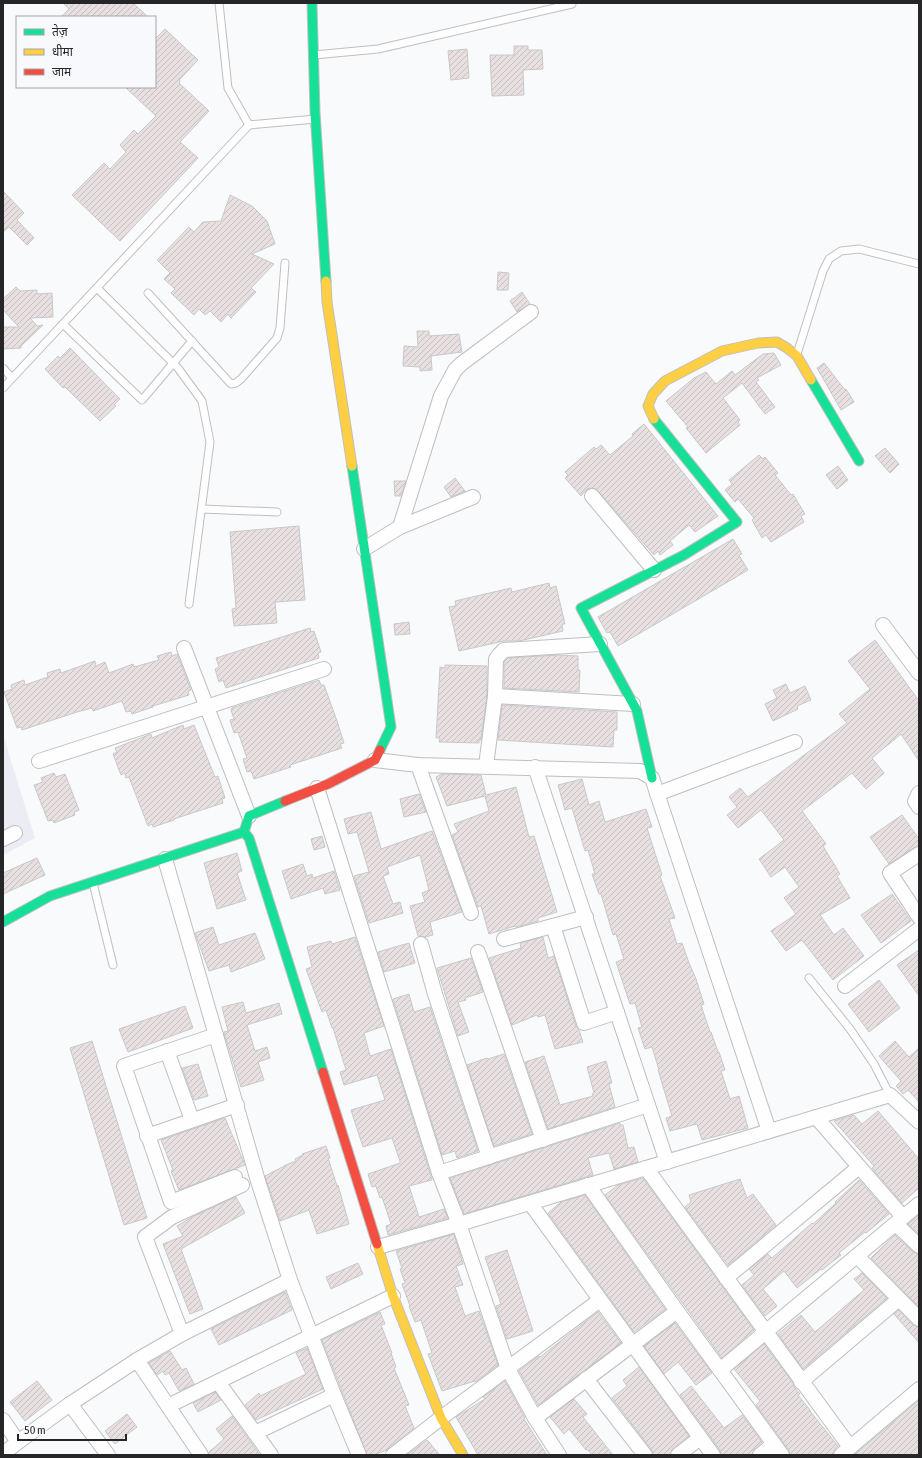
<svg xmlns="http://www.w3.org/2000/svg" width="922" height="1458" font-family="'Asap Condensed','Noto Sans Devanagari',sans-serif">
  <style>
    .built { fill: #ecedf4 }
    .building { fill: url(#building-hatch); stroke: #c9c8c9 }
    .lines { fill: none; stroke-linecap: round; stroke-linejoin: round }
    .lane-casing { stroke: #bebfc1; stroke-width: 9 }
    .street-casing { stroke: #bebfc1; stroke-width: 16 }
    .fast-casing { stroke: #bebfc1; stroke-width: 11 }
    .slow-casing { stroke: #bebfc1; stroke-width: 11 }
    .jam-casing { stroke: #bebfc1; stroke-width: 11 }
    .lane { stroke: #fefeff; stroke-width: 7 }
    .street { stroke: #fefeff; stroke-width: 14 }
    .fast { stroke: #16e098; stroke-width: 9 }
    .slow { stroke: #ffcf43; stroke-width: 9 }
    .jam { stroke: #f24e42; stroke-width: 9 }
  </style>
  <defs>
    <pattern id="building-hatch" width="6" height="6" patternUnits="userSpaceOnUse"><rect width="6" height="6" fill="#e8e0e0"/><path d="M-1 1l2-2M0 6l6-6M5 7l2-2" fill="none" stroke="#c7c0c0"/></pattern>
  </defs>
  <rect width="100%" height="100%" fill="#f9fafc"/>
  <polygon class="built" points="3,735 35,838 3,855"/>
  <g class="building">
    <polygon points="63,3 133,3 148,17 61,17 69,9"/>
    <polygon points="165,29 198,60 179,80 180,81 179,83 209,111 180,142 198,158 120,241 72,195 104,163 110,169 126,152 120,145 134,130 138,134 156,116 125,87 155,87 155,39"/>
    <polygon points="514,46 528,46 528,50 542,50 543,69 523,70 524,95 492,96 490,55 514,55"/>
    <polygon points="467,49 469,78 451,80 448,51"/>
    <polygon points="3,191 24,213 17,220 34,238 27,245 9,227 3,232"/>
    <polygon points="230,195 252,206 267,221 275,244 252,254 274,264 251,288 256,292 231,318 228,314 221,322 210,311 205,315 199,309 194,315 171,293 175,289 164,279 170,273 157,260 189,227 194,232 203,222 221,221"/>
    <polygon points="498,272 509,273 508,290 497,290"/>
    <polygon points="16,287 20,291 37,290 37,294 52,293 53,317 30,318 37,326 43,325 21,346 21,348 3,349 3,327 19,327 3,310 3,299"/>
    <polygon points="522,292 530,304 517,312 510,301"/>
    <polygon points="417,331 429,331 429,336 459,334 462,352 431,356 432,370 420,371 420,367 403,366 404,346 418,347"/>
    <polygon points="70,348 120,399 114,405 116,406 100,421 65,387 63,388 45,369 58,356 60,358"/>
    <polygon points="774,353 781,365 757,378 759,380 756,382 775,407 765,414 742,383 723,398 740,420 738,422 740,425 706,453 686,428 688,427 666,401 694,378 706,372 716,384 732,371 735,375 763,354"/>
    <polygon points="824,363 845,390 846,389 854,402 841,410 817,368"/>
    <polygon points="644,424 718,516 695,532 689,525 670,541 673,545 660,555 658,551 654,555 596,489 591,488 587,489 581,496 565,478 568,475 565,472 594,447 596,449 601,445 610,455 633,436 632,434"/>
    <polygon points="885,448 899,464 890,473 875,456"/>
    <polygon points="759,455 763,459 765,457 778,473 775,475 791,495 793,494 805,514 801,516 804,522 771,542 766,535 762,538 752,520 754,518 738,499 735,502 725,490 732,484 729,480"/>
    <polygon points="838,466 848,480 837,489 826,475"/>
    <polygon points="455,478 465,491 451,497 444,487"/>
    <polygon points="394,481 406,481 401,496 395,496"/>
    <polygon points="299,526 305,600 275,602 277,623 234,626 232,609 236,608 230,532"/>
    <polygon points="733,539 742,554 739,555 748,570 618,646 610,632 607,633 598,617"/>
    <polygon points="549,583 550,588 556,586 565,624 562,624 563,631 519,641 504,641 459,651 449,607 456,606 455,601 511,588 512,592"/>
    <polygon points="409,622 410,634 395,635 394,624"/>
    <polygon points="310,628 311,632 314,631 321,652 318,653 319,658 226,688 223,680 219,682 215,669 219,667 216,658"/>
    <polygon points="875,640 919,701 919,761 901,734 872,758 884,773 866,789 852,773 802,811 826,844 823,846 840,874 837,876 850,898 820,915 834,935 843,928 864,956 833,980 802,940 786,951 771,931 796,914 784,898 799,887 785,867 771,877 759,859 784,840 761,810 738,828 727,815 737,807 729,797 740,788 748,797 847,723 839,714 870,689 848,661"/>
    <polygon points="171,652 172,656 177,654 191,690 188,691 189,695 153,706 153,707 132,714 131,711 126,712 122,701 93,711 92,708 77,712 22,730 21,727 17,728 4,692 12,689 11,685 24,680 25,685 48,677 47,673 60,669 61,673 95,661 96,666 105,662 109,673 133,664 134,667 159,660 157,656"/>
    <polygon points="559,655 578,656 578,670 580,670 579,692 504,688 504,662 508,658"/>
    <polygon points="445,665 487,666 487,695 481,740 479,740 479,743 439,742 440,738 436,738 440,667 445,668"/>
    <polygon points="319,680 321,685 324,685 337,721 344,743 340,744 342,748 290,765 291,767 254,779 251,771 247,772 243,759 247,758 238,732 234,733 230,720 234,719 231,710 232,708"/>
    <polygon points="786,684 790,693 805,686 811,700 797,706 798,709 773,721 765,704 777,698 773,690"/>
    <polygon points="502,705 617,712 617,730 614,730 613,747 498,740"/>
    <polygon points="183,725 184,729 194,725 215,777 218,776 225,798 222,799 223,803 174,819 174,820 153,827 152,824 148,826 129,777 126,778 125,773 121,775 113,754 117,752 115,748 151,734 152,738"/>
    <polygon points="54,773 56,777 65,774 79,810 74,812 75,815 54,823 53,820 48,821 34,785 43,782 41,778"/>
    <polygon points="442,774 481,775 486,795 516,787 529,837 534,836 557,912 538,918 538,921 516,927 515,926 489,934 481,906 478,907 452,835 458,832 454,824 489,811 485,796 447,806 436,777"/>
    <polygon points="582,779 589,805 599,801 605,822 646,809 652,827 647,828 662,875 660,876 675,918 669,919 677,944 682,943 689,963 696,979 704,1004 701,1005 710,1032 711,1032 718,1052 719,1052 725,1070 721,1071 730,1099 739,1096 748,1128 702,1140 697,1124 670,1131 666,1118 672,1116 658,1070 659,1070 652,1047 645,1049 638,1028 642,1027 635,1003 630,1004 616,962 624,959 616,934 613,935 601,894 599,894 592,874 595,874 588,850 585,851 572,808 565,810 558,785"/>
    <polygon points="419,794 426,812 404,817 400,799"/>
    <polygon points="371,812 381,849 432,831 462,912 430,922 433,935 425,937 418,936 410,906 425,902 422,893 429,890 420,855 387,867 389,874 383,876 393,904 400,902 403,913 369,923 354,876 369,872 357,832 348,834 344,819"/>
    <polygon points="902,815 919,839 919,845 889,864 870,837"/>
    <polygon points="322,836 325,847 314,850 311,839"/>
    <polygon points="237,853 242,871 237,873 246,900 217,909 204,863"/>
    <polygon points="37,858 45,875 3,894 3,873"/>
    <polygon points="303,864 307,876 312,874 313,878 334,871 340,890 325,894 323,888 291,899 282,871"/>
    <polygon points="892,894 911,921 881,943 861,915"/>
    <polygon points="213,927 219,945 255,933 265,959 231,972 229,965 209,971 195,933"/>
    <polygon points="355,937 384,1026 364,1033 370,1056 391,1049 432,1180 409,1186 419,1217 444,1209 448,1218 388,1235 386,1226 391,1224 382,1197 380,1198 376,1186 372,1187 368,1174 400,1163 400,1161 392,1138 363,1147 351,1110 385,1100 377,1075 344,1085 340,1072 346,1070 333,1028 332,1028 326,1010 322,1012 306,969 312,967 307,947 331,941 332,944"/>
    <polygon points="543,937 548,958 554,956 576,1026 579,1030 583,1042 555,1049 545,1015 538,1017 537,1015 512,1025 489,958 521,948 520,943"/>
    <polygon points="409,943 415,963 384,972 378,952"/>
    <polygon points="919,950 919,996 897,965"/>
    <polygon points="471,958 483,992 465,998 466,1000 458,1002 469,1032 458,1036 437,968"/>
    <polygon points="879,980 900,1008 869,1032 848,1004"/>
    <polygon points="409,994 414,1012 430,1007 478,1151 457,1158 455,1151 442,1155 393,999"/>
    <polygon points="243,1002 246,1013 279,1003 282,1014 247,1025 255,1051 267,1047 270,1058 258,1062 264,1080 241,1087 224,1033 224,1032 228,1031 222,1007"/>
    <polygon points="185,1006 193,1028 128,1052 119,1029"/>
    <polygon points="92,1041 147,1218 124,1225 70,1048"/>
    <polygon points="895,1041 909,1057 919,1048 919,1102 908,1090 903,1094 896,1086 901,1081 879,1056"/>
    <polygon points="504,1054 532,1134 494,1146 467,1065 487,1058 488,1059"/>
    <polygon points="544,1056 560,1105 593,1096 592,1094 594,1093 587,1067 606,1061 612,1083 609,1084 615,1107 548,1129 525,1062"/>
    <polygon points="198,1064 208,1096 194,1100 182,1068"/>
    <polygon points="878,1111 919,1159 919,1188 902,1203 872,1168 874,1166 834,1121 854,1115 862,1124"/>
    <polygon points="225,1118 245,1165 179,1190 171,1171 173,1170 161,1140"/>
    <polygon points="620,1123 620,1125 623,1125 628,1148 634,1147 638,1162 614,1169 609,1153 588,1158 593,1175 464,1214 450,1178"/>
    <polygon points="326,1146 330,1158 328,1158 337,1186 338,1185 349,1224 317,1234 309,1210 280,1221 265,1176 288,1164 296,1161 295,1159 303,1155 302,1154"/>
    <polygon points="643,1178 754,1330 722,1358 605,1195 618,1185"/>
    <polygon points="740,1179 747,1198 753,1194 776,1225 728,1265 685,1207 691,1202 689,1195"/>
    <polygon points="859,1180 889,1214 866,1233 865,1232 839,1253 841,1255 822,1270 821,1269 797,1288 784,1271 763,1289 777,1306 765,1316 742,1285 754,1275 749,1269 768,1254 772,1258 812,1223 813,1224 836,1203 835,1202"/>
    <polygon points="585,1195 665,1309 634,1332 548,1213 561,1202"/>
    <polygon points="236,1197 245,1213 181,1249 203,1309 190,1314 163,1244 183,1236 177,1226 194,1216"/>
    <polygon points="919,1215 919,1234 908,1224"/>
    <polygon points="454,1234 463,1264 456,1266 463,1285 455,1287 465,1316 479,1311 498,1365 475,1382 475,1381 442,1391 428,1354 432,1353 421,1320 415,1322 409,1306 410,1306 402,1284 405,1283 400,1269 402,1268 396,1251"/>
    <polygon points="895,1235 913,1252 919,1254 919,1307 871,1258"/>
    <polygon points="507,1250 533,1331 507,1339 496,1306 501,1304 485,1257"/>
    <polygon points="358,1263 363,1274 331,1289 326,1277"/>
    <polygon points="862,1273 887,1298 803,1369 778,1334 801,1315 815,1332 864,1290 854,1279"/>
    <polygon points="285,1292 292,1310 219,1345 211,1329"/>
    <polygon points="899,1310 913,1325 919,1327 919,1343 894,1314"/>
    <polygon points="380,1312 385,1324 381,1325 392,1353 391,1353 396,1367 394,1368 409,1405 405,1406 414,1428 387,1450 373,1455 367,1455 322,1340"/>
    <polygon points="598,1312 621,1343 538,1405 519,1371 539,1356 540,1357"/>
    <polygon points="675,1323 712,1373 696,1385 678,1362 664,1374 644,1346"/>
    <polygon points="764,1344 793,1383 794,1387 800,1394 798,1395 810,1410 810,1411 838,1446 833,1452 833,1455 790,1455 789,1450 756,1405 760,1401 734,1369"/>
    <polygon points="307,1348 323,1389 256,1420 245,1405 259,1393 260,1396 306,1374 296,1353"/>
    <polygon points="170,1351 182,1370 186,1368 194,1384 179,1391 169,1373 165,1375 163,1371 157,1375 149,1363"/>
    <polygon points="639,1367 689,1436 673,1448 670,1455 653,1455 652,1450 612,1398 627,1386 623,1380"/>
    <polygon points="37,1381 52,1400 25,1421 10,1402"/>
    <polygon points="505,1381 525,1418 524,1419 547,1455 478,1455 456,1417 485,1399 483,1397"/>
    <polygon points="691,1386 724,1428 742,1415 762,1442 754,1449 752,1455 721,1455 720,1450 680,1395"/>
    <polygon points="215,1392 221,1400 198,1412 193,1403"/>
    <polygon points="574,1399 587,1414 583,1417 613,1455 592,1455 587,1449 586,1450 569,1429 564,1434 550,1417"/>
    <polygon points="919,1400 919,1455 854,1455"/>
    <polygon points="127,1414 137,1427 115,1444 105,1431"/>
    <polygon points="232,1416 260,1455 209,1455 209,1452 224,1439 216,1429"/>
    <polygon points="427,1440 440,1455 407,1455"/>
  </g>
  <g class="lines">
    <g class="lane-casing">
      <g id="lane">
        <polyline points="219,3 228,88 249,125"/>
        <polyline points="314,55 378,49 572,4"/>
        <polyline points="97,288 178,368 202,401 210,442 189,604"/>
        <polyline points="148,293 231,384 236,383 241,379 277,338 280,328 285,263"/>
        <polyline points="63,324 142,400 192,341"/>
        <polyline points="797,354 823,271 829,259 841,251 859,249 919,264"/>
        <polyline points="3,368 12,378"/>
        <polyline points="3,388 249,125 316,119"/>
        <polyline points="202,509 277,512"/>
        <polyline points="93,883 113,965"/>
        <polyline points="809,978 850,1029 874,1064 890,1095"/>
      </g>
    </g>
    <g class="street-casing">
      <g id="street">
        <polyline points="592,496 654,570"/>
        <polyline points="400,527 441,396 455,370 461,364 531,312"/>
        <polyline points="364,549 400,527 473,497"/>
        <polyline points="883,625 919,673"/>
        <polyline points="184,648 249,816"/>
        <polyline points="495,696 633,704"/>
        <polyline points="375,760 418,765 640,771 652,778 769,1131"/>
        <polyline points="39,761 324,669"/>
        <polyline points="418,765 471,913"/>
        <polyline points="486,766 495,696 496,659 499,655 504,650 600,644"/>
        <polyline points="535,767 667,1162"/>
        <polyline points="317,788 439,1173 459,1224 508,1369 535,1418 559,1455"/>
        <polyline points="919,793 915,801 919,807"/>
        <polyline points="657,794 795,742"/>
        <polyline points="3,839 15,833"/>
        <polyline points="919,854 890,873 919,917"/>
        <polyline points="165,859 258,1181 290,1280 334,1395 359,1455"/>
        <polyline points="553,926 584,1023 617,1012"/>
        <polyline points="504,939 586,917"/>
        <polyline points="421,944 435,994 489,1157"/>
        <polyline points="478,952 543,1140"/>
        <polyline points="845,986 919,929"/>
        <polyline points="216,1035 124,1066 171,1202 235,1177"/>
        <polyline points="167,1051 192,1120"/>
        <polyline points="816,1117 903,1217"/>
        <polyline points="147,1136 237,1105"/>
        <polyline points="646,1168 850,1447"/>
        <polyline points="439,1173 648,1105"/>
        <polyline points="588,1185 677,1311 782,1455"/>
        <polyline points="530,1203 713,1455"/>
        <polyline points="896,1224 919,1246"/>
        <polyline points="378,1247 459,1224 890,1095 919,1122"/>
        <polyline points="857,1256 919,1319"/>
        <polyline points="726,1278 859,1167"/>
        <polyline points="182,1334 145,1237 172,1217 242,1185"/>
        <polyline points="137,1360 201,1455"/>
        <polyline points="720,1370 919,1204"/>
        <polyline points="586,1379 645,1455"/>
        <polyline points="218,1382 271,1455"/>
        <polyline points="801,1382 899,1299"/>
        <polyline points="70,1404 108,1455"/>
        <polyline points="168,1406 393,1296"/>
        <polyline points="535,1418 677,1311"/>
        <polyline points="3,1420 18,1442"/>
        <polyline points="255,1433 334,1395"/>
        <polyline points="3,1454 18,1442 70,1404 137,1360 182,1334 290,1280"/>
        <polyline points="393,1455 441,1418 600,1300"/>
        <polyline points="678,1455 700,1438"/>
        <polyline points="760,1455 774,1444"/>
        <polyline points="841,1455 919,1389"/>
      </g>
    </g>
    <g class="fast-casing">
      <g id="fast">
        <polyline points="312,3 315,112 326,281"/>
        <polyline points="811,380 859,461"/>
        <polyline points="352,466 391,727 380,750"/>
        <polyline points="652,778 637,711 581,608 684,555 737,522 654,419"/>
        <polyline points="285,801 249,816 244,832 249,838 323,1072"/>
        <polyline points="3,922 50,896 244,832"/>
      </g>
    </g>
    <g class="slow-casing">
      <g id="slow">
        <polyline points="326,281 327,302 352,466"/>
        <polyline points="654,419 648,406 653,394 665,381 722,351 758,343 777,342 787,348 797,356 811,380"/>
        <polyline points="377,1244 393,1296 441,1418 463,1455"/>
      </g>
    </g>
    <g class="jam-casing">
      <g id="jam">
        <polyline points="285,801 328,784 375,760 380,750"/>
        <polyline points="323,1072 377,1244"/>
      </g>
    </g>
    <use href="#lane" class="lane"/>
    <use href="#street" class="street"/>
    <use href="#fast" class="fast"/>
    <use href="#slow" class="slow"/>
    <use href="#jam" class="jam"/>
  </g>
  <rect width="922" height="1458" fill="none" stroke="#262628" stroke-width="8"/>
  <rect x="16" y="16" width="140" height="72" fill="#f8f9fd" stroke="#a4a5a8"/>
  <rect x="24" y="29" width="20" height="6" fill="#16e098" stroke="#a4a5a8"/>
  <text x="52" y="36" font-size="12" fill="#262628">तेज़</text>
  <rect x="24" y="49" width="20" height="6" fill="#ffcf43" stroke="#a4a5a8"/>
  <text x="52" y="56" font-size="12" fill="#262628">धीमा</text>
  <rect x="24" y="69" width="20" height="6" fill="#f24e42" stroke="#a4a5a8"/>
  <text x="52" y="76" font-size="12" fill="#262628">जाम</text>
  <path d="M18 1434v6h108v-6" fill="none" stroke="#262628" stroke-width="2"/>
  <text x="24" y="1434" font-size="12" fill="#262628" stroke="#f8f9fd" stroke-width="3" paint-order="stroke">50 m</text>
</svg>
